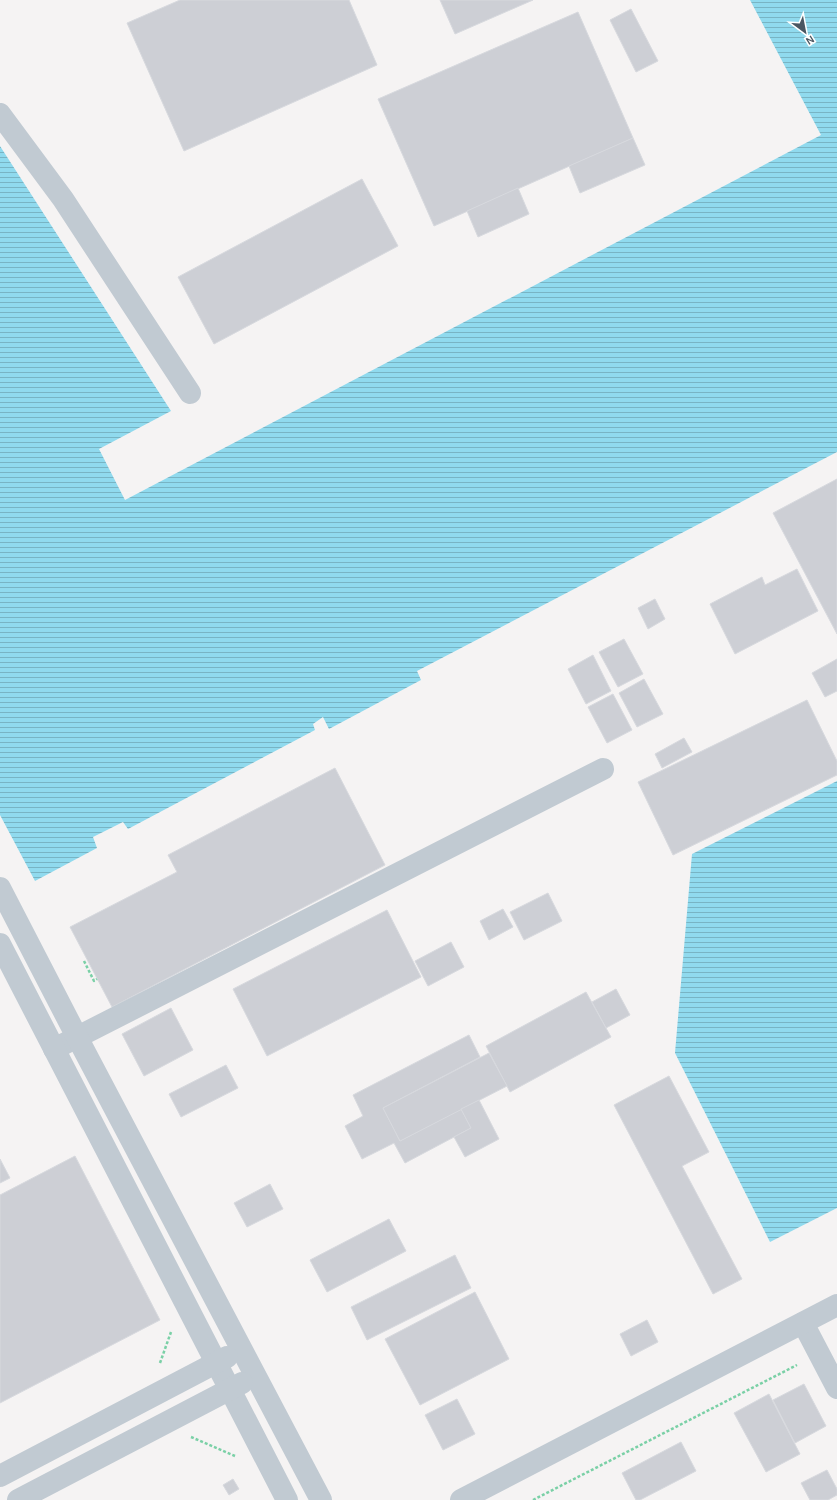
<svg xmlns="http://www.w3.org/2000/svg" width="837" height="1500" font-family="Karla,sans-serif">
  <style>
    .water { fill: url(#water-rules) }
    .building { fill: #cdcfd5; stroke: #d7d9de }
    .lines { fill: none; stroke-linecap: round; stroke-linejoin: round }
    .path { stroke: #7ad0a6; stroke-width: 2.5; stroke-dasharray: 3 2; stroke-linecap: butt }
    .minor { stroke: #c1cad2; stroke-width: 22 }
    .tertiary { stroke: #c1cad2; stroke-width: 22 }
  </style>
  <defs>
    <pattern id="water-rules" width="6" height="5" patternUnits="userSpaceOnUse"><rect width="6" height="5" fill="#90daee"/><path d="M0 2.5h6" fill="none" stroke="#78b4c4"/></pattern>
  </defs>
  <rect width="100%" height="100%" fill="#f5f3f3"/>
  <g class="water">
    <polygon points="750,0 837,0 837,452 417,671 421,680 329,729 323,717 313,724 315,730 128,829 123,822 93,837 97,848 35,881 0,815 0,146 171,411 99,449 125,500 821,135"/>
    <polygon points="837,781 837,1208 770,1242 675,1053 692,854"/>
  </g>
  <g class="building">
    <polygon points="180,0 349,0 377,65 184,151 127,23"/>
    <polygon points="440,0 533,0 455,34"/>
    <polygon points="631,9 658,61 636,72 610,20"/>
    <polygon points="578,12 633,138 434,226 378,99"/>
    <polygon points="633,138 645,165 580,193 569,166"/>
    <polygon points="362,179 398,246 214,344 178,277"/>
    <polygon points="518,188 529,214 478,237 467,211"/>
    <polygon points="837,479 837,634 773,513"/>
    <polygon points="797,569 818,611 735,654 710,604 762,577 765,585"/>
    <polygon points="655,599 665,619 648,629 638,608"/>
    <polygon points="624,639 643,674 618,687 599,652"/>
    <polygon points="593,655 611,691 586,704 568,669"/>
    <polygon points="837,659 837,691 825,697 812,673"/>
    <polygon points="644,679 663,714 637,727 619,693"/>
    <polygon points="613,694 632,730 607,743 588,707"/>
    <polygon points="807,700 837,761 837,775 673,855 638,782"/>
    <polygon points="684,738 692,752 662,768 655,754"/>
    <polygon points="335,768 385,865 112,1007 70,927 177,872 168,855"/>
    <polygon points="548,893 562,921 524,940 510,912"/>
    <polygon points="503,909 513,927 489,940 480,921"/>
    <polygon points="387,910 421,977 267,1056 233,989"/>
    <polygon points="451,942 464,967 428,986 415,961"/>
    <polygon points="616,989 630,1015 606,1028 592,1002"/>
    <polygon points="586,992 611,1037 510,1092 486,1046"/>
    <polygon points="171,1008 193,1050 144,1076 122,1034"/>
    <polygon points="469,1035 480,1057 383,1108 400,1141 461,1109 471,1128 405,1163 394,1143 362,1159 345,1126 363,1116 353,1095"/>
    <polygon points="489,1053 507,1086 400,1141 383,1108"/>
    <polygon points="226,1065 238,1088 181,1117 169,1094"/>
    <polygon points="669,1076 709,1152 682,1166 742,1279 713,1294 614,1105"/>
    <polygon points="479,1100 499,1139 465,1157 454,1137 471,1128 461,1109"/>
    <polygon points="75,1156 160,1320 0,1403 0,1195"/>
    <polygon points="0,1159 10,1178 0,1183"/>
    <polygon points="270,1184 283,1209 247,1227 234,1203"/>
    <polygon points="389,1219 406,1251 327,1292 310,1260"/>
    <polygon points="455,1255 471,1288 367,1340 351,1307"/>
    <polygon points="475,1292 509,1359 420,1405 385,1339"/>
    <polygon points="647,1320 658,1342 631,1356 620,1334"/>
    <polygon points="804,1384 826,1426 795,1443 773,1400"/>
    <polygon points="769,1394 800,1454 766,1472 734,1413"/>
    <polygon points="457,1399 475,1434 443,1450 425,1415"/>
    <polygon points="681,1442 696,1471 640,1500 636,1500 622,1473"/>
    <polygon points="827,1470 837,1489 837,1495 828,1500 810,1500 801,1483"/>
    <polygon points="233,1479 239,1489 229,1495 223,1485"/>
  </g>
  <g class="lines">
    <g class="path">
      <polyline points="84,961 94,981 97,979"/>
      <polyline points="160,1363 171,1332"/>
      <polyline points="191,1437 235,1456"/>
      <polyline points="533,1500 797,1365"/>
    </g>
    <g class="minor">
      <polyline points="0,114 63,199 190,393"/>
      <polyline points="54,1049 603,769"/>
      <polyline points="803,1323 837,1388"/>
    </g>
    <g class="tertiary">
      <polyline points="0,888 77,1037 321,1500"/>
      <polyline points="0,944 287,1500"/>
      <polyline points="0,1476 227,1357"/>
      <polyline points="18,1500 242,1383"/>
      <polyline points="461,1500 837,1305"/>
    </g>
  </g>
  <g transform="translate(805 32) rotate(148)" stroke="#ffffff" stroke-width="3" paint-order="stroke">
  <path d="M0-3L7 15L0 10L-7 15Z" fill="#4a5661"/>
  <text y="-6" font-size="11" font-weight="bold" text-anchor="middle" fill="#4a5661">N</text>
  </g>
</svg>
